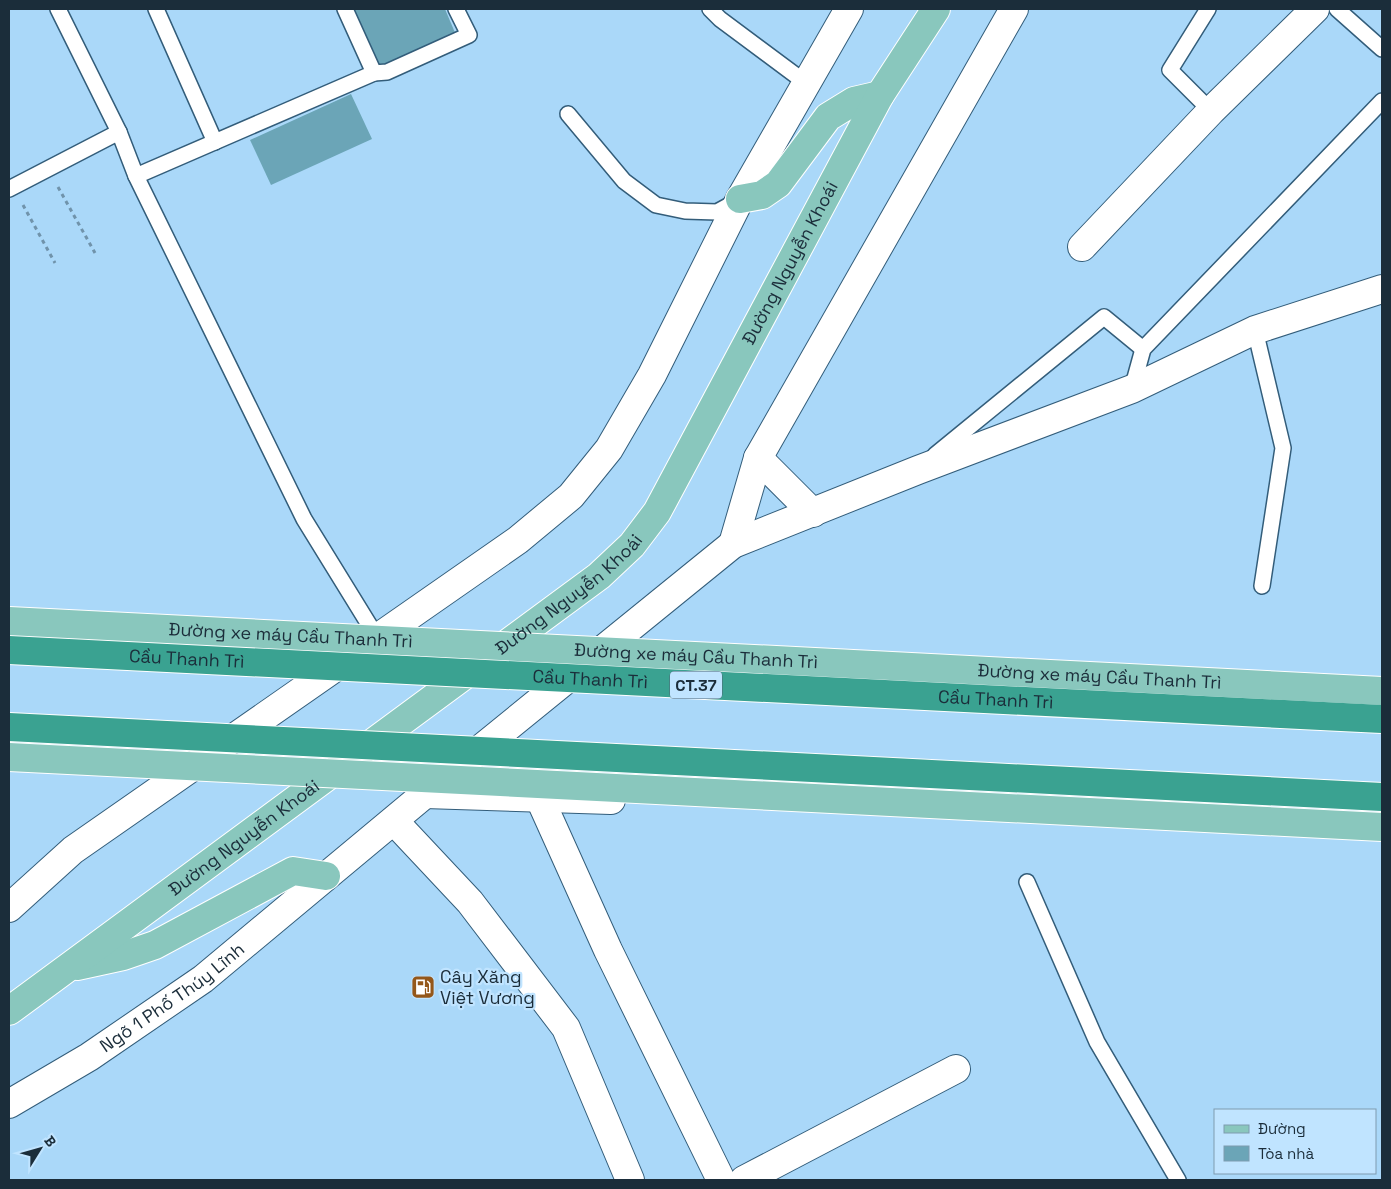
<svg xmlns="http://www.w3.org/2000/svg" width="1391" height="1189" font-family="'Space Grotesk',sans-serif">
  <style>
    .building { fill: #6ba5b7 }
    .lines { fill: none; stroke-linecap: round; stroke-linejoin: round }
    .service-casing { stroke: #335d7a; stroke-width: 18 }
    .minor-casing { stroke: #335d7a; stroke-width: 30 }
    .tertiary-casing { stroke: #335d7a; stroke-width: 30 }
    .primary-casing { stroke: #fff; stroke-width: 30 }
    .path { stroke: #7093ab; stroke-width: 3; stroke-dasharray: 4 4; stroke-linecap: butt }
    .service { stroke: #fff; stroke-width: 15 }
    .minor { stroke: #fff; stroke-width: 28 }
    .tertiary { stroke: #fff; stroke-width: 28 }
    .primary { stroke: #89c7bd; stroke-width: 28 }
    .primary-bridge-casing { stroke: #fff; stroke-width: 30; stroke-linecap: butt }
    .motorway-bridge-casing { stroke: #fff; stroke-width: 30; stroke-linecap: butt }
    .primary-bridge { stroke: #89c7bd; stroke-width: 28 }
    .motorway-bridge { stroke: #3aa291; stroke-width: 28 }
    .labels { text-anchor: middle; stroke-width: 4.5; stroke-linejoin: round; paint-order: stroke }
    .shield { fill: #c0e4ff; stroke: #4c6475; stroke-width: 1 }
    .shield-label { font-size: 16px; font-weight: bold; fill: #1b2d3a }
    .street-label { font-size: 18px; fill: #1b2d3a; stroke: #c0e4ff }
    .poi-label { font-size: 18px; fill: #1b2d3a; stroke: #c0e4ff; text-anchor: start }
  </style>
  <rect width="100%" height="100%" fill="#aad8f9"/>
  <g class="building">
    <polygon points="353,9 445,9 456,35 379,68"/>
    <polygon points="351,94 372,139 271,185 250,140"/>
  </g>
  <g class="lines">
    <g class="service-casing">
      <g id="service">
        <polyline points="58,9 119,132 136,176 304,519 373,631 380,636"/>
        <polyline points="156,9 215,142"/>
        <polyline points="710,9 720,19 806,83"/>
        <polyline points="1208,9 1170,70 1211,111"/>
        <polyline points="1337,9 1382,49"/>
        <polyline points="374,73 387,72 469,35 456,9"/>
        <polyline points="568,114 624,181 656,205 685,211 717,212 737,201"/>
        <polyline points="136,176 374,73 345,9"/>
        <polyline points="9,189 119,132"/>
        <polyline points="1255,330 1283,448 1262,586"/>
        <polyline points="1132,389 1143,349 1382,101"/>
        <polyline points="935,455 1104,317 1143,349"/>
        <polyline points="1027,882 1097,1042 1178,1180"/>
      </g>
    </g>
    <g class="minor-casing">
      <g id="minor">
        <polyline points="1082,247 1211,111 1315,9"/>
        <polyline points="758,458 813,513"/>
        <polyline points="733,544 758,458 1014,9"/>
        <polyline points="425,794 611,800"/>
        <polyline points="540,799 608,950 721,1180"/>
        <polyline points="394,821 470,902 566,1028 630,1180"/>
        <path id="s1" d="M 9,1104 L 89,1057 L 203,979 L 425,794 L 733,544 L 918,470 L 1132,389 L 1255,330 L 1382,289"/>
        <polyline points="744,1180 956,1069"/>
      </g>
    </g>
    <g class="tertiary-casing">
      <polyline id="tertiary" points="9,908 73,850 518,540 571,496 609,449 652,375 740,199 849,9"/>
    </g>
    <g class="primary-casing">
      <g id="primary">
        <polyline points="740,199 762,195 778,184 828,117 854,101 880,95"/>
        <polyline points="77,966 123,956 155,945 293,871 326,876"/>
        <path id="s2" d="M 9,1011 L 599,576 L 632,545 L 657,512 L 880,95 L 936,9"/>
      </g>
    </g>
    <g class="path">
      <polyline points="58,187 95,253"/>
      <polyline points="23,205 55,263"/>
    </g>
    <use href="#service" class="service"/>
    <use href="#minor" class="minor"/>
    <use href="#tertiary" class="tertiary"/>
    <use href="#primary" class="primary"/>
    <g class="primary-bridge-casing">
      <g id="primary-bridge">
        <path id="s3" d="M 9,621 L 1382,691"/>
        <polyline points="9,757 1382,827"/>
      </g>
    </g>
    <g class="motorway-bridge-casing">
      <g id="motorway-bridge">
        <path id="s4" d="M 9,650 L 1382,719"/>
        <polyline points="9,727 1382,797"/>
      </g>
    </g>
    <use href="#primary-bridge" class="primary-bridge"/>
    <use href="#motorway-bridge" class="motorway-bridge"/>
  </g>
  <defs>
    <g id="fuel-square" transform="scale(1.25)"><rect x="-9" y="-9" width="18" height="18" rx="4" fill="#94571a" stroke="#c0e4ff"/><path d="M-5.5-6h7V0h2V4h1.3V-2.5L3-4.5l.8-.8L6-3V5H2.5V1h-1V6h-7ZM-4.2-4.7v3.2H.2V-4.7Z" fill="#fff"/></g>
  </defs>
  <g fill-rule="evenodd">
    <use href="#fuel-square" x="423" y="987"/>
  </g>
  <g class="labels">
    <rect class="shield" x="670" y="671.5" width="52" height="27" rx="4"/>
    <g class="shield-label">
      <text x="696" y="691">CT.37</text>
    </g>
    <g class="street-label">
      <text dy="6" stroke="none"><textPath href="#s2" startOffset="1102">Đường Nguyễn Khoái</textPath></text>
      <text dy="6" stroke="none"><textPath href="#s2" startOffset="698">Đường Nguyễn Khoái</textPath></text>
      <text dy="6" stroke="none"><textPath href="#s3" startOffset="282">Đường xe máy Cầu Thanh Trì</textPath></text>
      <text dy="6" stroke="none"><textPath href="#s3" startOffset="688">Đường xe máy Cầu Thanh Trì</textPath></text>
      <text dy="6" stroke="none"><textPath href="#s4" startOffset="178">Cầu Thanh Trì</textPath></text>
      <text dy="6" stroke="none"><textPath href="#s3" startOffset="1092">Đường xe máy Cầu Thanh Trì</textPath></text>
      <text dy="6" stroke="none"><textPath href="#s4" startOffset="582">Cầu Thanh Trì</textPath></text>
      <text dy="6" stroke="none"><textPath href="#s4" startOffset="988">Cầu Thanh Trì</textPath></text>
      <text dy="6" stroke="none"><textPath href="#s2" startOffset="292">Đường Nguyễn Khoái</textPath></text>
      <text dy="6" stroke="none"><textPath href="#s1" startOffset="195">Ngõ 1 Phố Thúy Lĩnh</textPath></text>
    </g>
    <g class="poi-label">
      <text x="440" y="983">Cây Xăng<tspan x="440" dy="21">Việt Vương</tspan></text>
    </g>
  </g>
  <rect width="1391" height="1189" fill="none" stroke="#1b2d3a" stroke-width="20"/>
  <rect x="1214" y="1109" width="162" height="65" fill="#c0e4ff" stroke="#7e9bb0"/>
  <rect x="1224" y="1125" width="25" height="8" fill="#89c7bd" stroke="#7e9bb0"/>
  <text x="1258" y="1134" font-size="15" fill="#1b2d3a">Đường</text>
  <rect x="1224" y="1146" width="25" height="15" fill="#6ba5b7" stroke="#7e9bb0"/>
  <text x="1258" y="1159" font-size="15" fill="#1b2d3a">Tòa nhà</text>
  <g transform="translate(40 1149) rotate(53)" stroke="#c0e4ff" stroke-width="4" paint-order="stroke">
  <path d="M0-4L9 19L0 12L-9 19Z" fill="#1b2d3a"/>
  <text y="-8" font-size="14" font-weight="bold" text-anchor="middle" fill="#1b2d3a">B</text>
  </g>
</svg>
